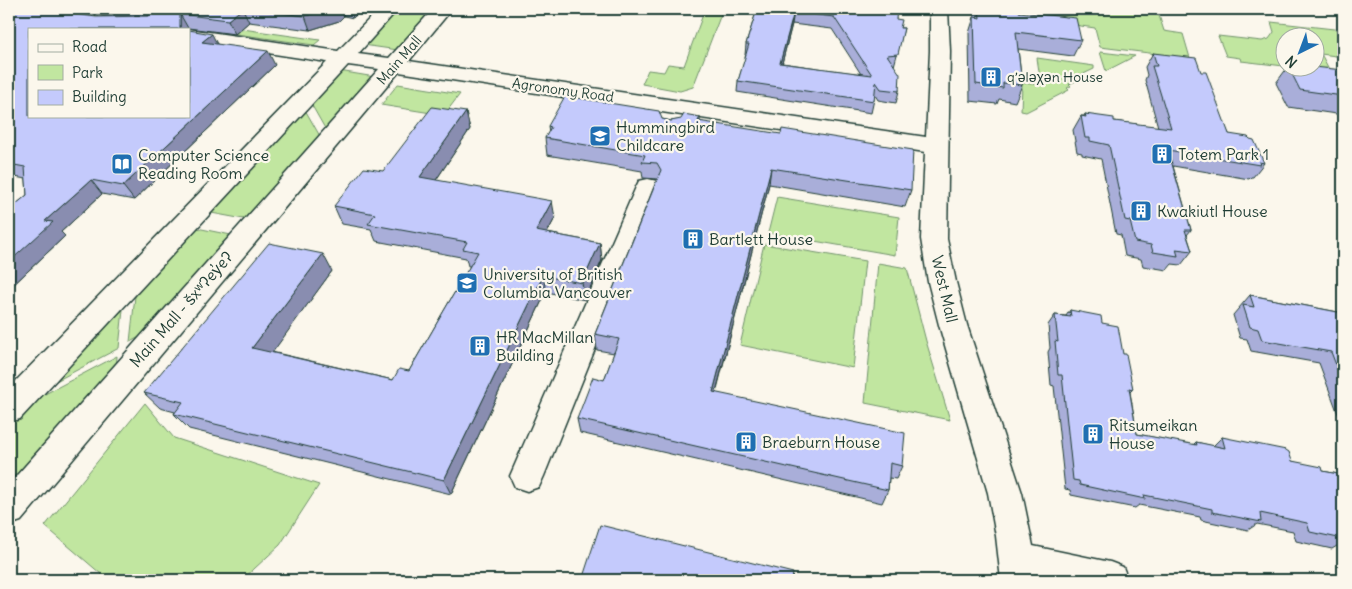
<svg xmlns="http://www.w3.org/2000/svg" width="1352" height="589" font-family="Delius,sans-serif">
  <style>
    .green { fill: #c1e6a0; stroke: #70926a }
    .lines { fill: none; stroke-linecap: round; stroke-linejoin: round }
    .street-casing { stroke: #1f3d34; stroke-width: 3 }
    .street { fill: #fbf7ec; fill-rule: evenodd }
    .wall { fill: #a9aed9; stroke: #1f3d34; fill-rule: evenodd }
    .shaded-wall { fill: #898db0; stroke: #1f3d34 }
    .building { fill: #c4cafc; stroke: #1f3d34; fill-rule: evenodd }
    .labels { text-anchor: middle; stroke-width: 4.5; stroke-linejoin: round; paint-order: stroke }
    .far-street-label { font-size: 14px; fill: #1f3d34; stroke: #fbf7ec }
    .far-poi-label { font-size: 14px; fill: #1f3d34; stroke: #fbf7ec; text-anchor: start }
    .poi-label { font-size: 16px; fill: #1f3d34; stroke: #fbf7ec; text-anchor: start }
    .street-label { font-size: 16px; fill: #1f3d34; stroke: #fbf7ec }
  </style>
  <rect width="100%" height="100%" fill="#fbf7ec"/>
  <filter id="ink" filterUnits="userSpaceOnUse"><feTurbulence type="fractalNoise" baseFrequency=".02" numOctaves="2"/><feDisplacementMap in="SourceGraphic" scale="10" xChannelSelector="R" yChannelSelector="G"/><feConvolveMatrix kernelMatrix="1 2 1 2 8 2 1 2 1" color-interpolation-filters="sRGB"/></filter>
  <g filter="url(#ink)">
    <g class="green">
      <polygon points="417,9 435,9 398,50 363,45 392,14"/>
      <polygon points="705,9 723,9 693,87 680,91 642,84 648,70 664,72 668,64 684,66"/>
      <polygon points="1051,9 1157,9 1164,31 1183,34 1190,58 1100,47 1095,28 1053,22"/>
      <polygon points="158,17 320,40 314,45 151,22"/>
      <polygon points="1271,22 1343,30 1343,57 1321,54 1330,71 1299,68 1314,68 1314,38 1284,38 1284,66 1241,61 1240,58 1226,56 1218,36 1262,41 1269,39 1274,32"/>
      <polygon points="1100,52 1135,56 1106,71"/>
      <polygon points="1037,58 1094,66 1094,69 1075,78 1076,81 1069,84 1071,86 1067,88 1069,90 1026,112 1021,111 1022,83 1041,85"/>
      <polygon points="339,71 375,77 327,132 310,102"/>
      <polygon points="398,84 460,94 444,115 381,105"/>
      <polygon points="304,108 321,138 249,220 206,212"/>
      <polygon points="777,197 899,217 895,255 768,233"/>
      <polygon points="192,227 236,236 153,330 130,342 136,287"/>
      <polygon points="764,244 865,261 853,368 740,345"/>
      <polygon points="878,263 907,268 926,341 950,420 865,403"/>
      <polygon points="124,300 119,348 39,390"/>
      <polygon points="117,356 116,373 9,495 9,422 26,404"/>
      <polygon points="145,403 174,438 319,485 280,545 242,580 108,580 45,526"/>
    </g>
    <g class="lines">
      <g class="street-casing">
        <g id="street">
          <polygon points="379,9 398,9 358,54 389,58 433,9 452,9 409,61 926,137 930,51 930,9 948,9 950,51 947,239 956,282 967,325 1022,493 1033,546 1110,562 1123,567 1128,580 1001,580 996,536 988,493 939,325 928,282 921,239 925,152 399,72 21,521 9,525 9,484 379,69 348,65 20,419 9,422 9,388 327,62 189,41 189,29 338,51"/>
          <polygon points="648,179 657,181 660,187 544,476 539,487 527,491 515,487 510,476 636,187 639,181"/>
        </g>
      </g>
      <use href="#street" class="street"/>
    </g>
    <g class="wall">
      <polygon points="9,9 96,17 114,17 58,9 362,9 353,18 344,16 339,21 310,30 249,22 235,34 188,28 188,29 29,29 217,44 275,65 134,200 102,194 61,232 65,236 9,289 9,210 27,195 26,179 9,176"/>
      <path d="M 757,9 L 896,19 L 900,28 L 904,28 L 894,66 L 899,91 L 896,103 L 878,100 L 875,95 L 871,113 L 737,92 L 738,81 L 746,56 L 745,55 L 746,44 ZM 792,24 L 832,29 L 861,74 L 782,63 Z"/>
      <polygon points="973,9 1019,9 1019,12 1081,40 1073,56 1018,49 1022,85 1015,102 999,99 997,104 970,101 969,33 974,17"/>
      <polygon points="1153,53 1201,72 1229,134 1264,163 1253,177 1251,177 1249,179 1173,166 1191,230 1187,235 1192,251 1181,265 1172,264 1167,270 1143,266 1141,259 1125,256 1121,235 1116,234 1101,159 1082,155 1082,153 1077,152 1073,130 1081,116 1084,116 1085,114 1114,121 1158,127 1145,80 1147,75 1145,67"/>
      <polygon points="1287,68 1302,68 1312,69 1314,68 1343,70 1343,115 1288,107 1276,83"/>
      <polygon points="466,112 470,129 436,180 555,218 547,233 600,243 602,260 585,300 546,292 451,494 189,429 174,414 175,412 160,408 144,393 332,271 272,352 393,380 409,371 470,266 468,266 466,258 376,241 371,229 342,224 334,206"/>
      <polygon points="700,117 700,121 911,190 905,207 769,184 716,393 902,466 896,479 889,478 888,490 882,503 580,433 577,419 604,380 614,353 597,350 595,334 657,179 643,178 642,171 547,155 545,138 549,132 548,126 662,119 671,121"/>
      <polygon points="1250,295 1343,313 1343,427 1319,363 1251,351 1247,339 1240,338 1233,315"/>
      <polygon points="1070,310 1102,323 1123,354 1133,389 1130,392 1137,434 1193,445 1196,442 1213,446 1222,437 1292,461 1323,471 1343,475 1343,547 1337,546 1332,549 1296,541 1293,531 1257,524 1248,530 1201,520 1200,517 1139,505 1135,508 1071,495 1070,490 1065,489 1054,386 1051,385 1048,352 1050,348 1048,325 1055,315 1066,316"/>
    </g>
    <g class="shaded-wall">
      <polygon points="242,9 243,9 249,22 235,34 228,20"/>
      <polygon points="330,9 341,9 344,16 339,21 310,30 305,16"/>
      <polygon points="350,9 362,9 353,18"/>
      <polygon points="794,12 792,24 779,75 780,63"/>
      <polygon points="180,14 188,28 188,29 180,29"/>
      <polygon points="212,34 219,48 202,42"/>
      <polygon points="268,51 275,65 134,200 123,186"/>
      <polygon points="466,112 470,129 426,195 420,177"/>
      <polygon points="771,168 769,184 712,407 713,392"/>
      <polygon points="91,180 102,194 61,232 65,236 9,289 9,262 45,221"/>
      <polygon points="552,201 555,218 539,248 536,231"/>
      <polygon points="600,243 602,260 585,300 582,283"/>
      <polygon points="323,254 332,271 264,364 252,348"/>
      <polygon points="543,276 546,292 451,494 444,480"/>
    </g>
    <g class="building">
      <polygon points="9,9 39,9 96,17 149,16 146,10 143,9 242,9 228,20 180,14 180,28 182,29 29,29 29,116 189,116 189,30 212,34 202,42 268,51 123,186 91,180 45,221 53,222 9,262 9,210 27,195 25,167 9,164"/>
      <polygon points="247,9 330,9 305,16"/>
      <path d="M 757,9 L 897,9 L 896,19 L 902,20 L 900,28 L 904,28 L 898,54 L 887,55 L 900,74 L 899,91 L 881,89 L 876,82 L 874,101 L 738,81 L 749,44 L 746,44 ZM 794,12 L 834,17 L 872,75 L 780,63 Z"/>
      <polygon points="979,9 1019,9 1019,12 1076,18 1081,40 1016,32 1022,85 1003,83 1003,88 976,84 974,17 980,18"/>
      <polygon points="1153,53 1196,58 1201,72 1206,72 1229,134 1248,137 1250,139 1254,140 1264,163 1259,162 1260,165 1168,150 1191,230 1185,230 1192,251 1176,249 1178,256 1153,252 1151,245 1135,242 1130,221 1125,220 1109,145 1090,141 1090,138 1085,138 1081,116 1086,117 1085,114 1114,118 1114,121 1171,128 1152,66 1157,66"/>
      <polygon points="1314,67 1343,70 1343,96 1300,90 1289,68 1302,68 1315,69"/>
      <polygon points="565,96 659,111 662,119 671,121 681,119 684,114 700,117 698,121 749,129 781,134 782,129 913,150 911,190 771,168 713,392 905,433 902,466 890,463 888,490 577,419 593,377 604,380 619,339 595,334 661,170 657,163 642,162 645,155 545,138 551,127 548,126"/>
      <polygon points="432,107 466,112 420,177 552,201 536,231 600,243 582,283 543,276 444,480 174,414 183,402 144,393 269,243 323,254 252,348 393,380 399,369 409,371 478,252 463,249 467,242 368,224 375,214 334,206 364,168 383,171"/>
      <polygon points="1250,295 1343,313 1343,383 1331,352 1262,340 1258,329 1250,327 1243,305 1254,307"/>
      <polygon points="1070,310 1101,316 1102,323 1118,326 1123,354 1126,354 1133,389 1129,388 1137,434 1197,445 1196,442 1225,448 1222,437 1286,450 1289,452 1292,461 1322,467 1323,471 1343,475 1343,539 1310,532 1307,523 1260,513 1261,522 1212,512 1212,509 1144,495 1145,499 1080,485 1079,481 1073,480 1062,375 1058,375 1055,341 1058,342 1055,315 1071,317"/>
      <polygon points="600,525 793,573 792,580 582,580"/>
    </g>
  </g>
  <defs>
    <g id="building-square" transform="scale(1.125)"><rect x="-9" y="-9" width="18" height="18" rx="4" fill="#1f6fb2" stroke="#fbf7ec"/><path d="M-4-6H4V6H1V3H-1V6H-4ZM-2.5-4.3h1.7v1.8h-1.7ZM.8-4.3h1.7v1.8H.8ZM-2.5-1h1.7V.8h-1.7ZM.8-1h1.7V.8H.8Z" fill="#fff"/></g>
    <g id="school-square" transform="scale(1.125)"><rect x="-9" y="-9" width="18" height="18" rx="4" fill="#1f6fb2" stroke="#fbf7ec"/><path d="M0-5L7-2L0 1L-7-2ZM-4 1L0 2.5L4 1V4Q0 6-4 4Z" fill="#fff"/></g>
    <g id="library-square" transform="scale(1.125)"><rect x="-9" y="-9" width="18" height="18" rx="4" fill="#1f6fb2" stroke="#fbf7ec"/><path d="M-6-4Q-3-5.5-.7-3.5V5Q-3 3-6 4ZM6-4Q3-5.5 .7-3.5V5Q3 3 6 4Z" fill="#fff"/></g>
    <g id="university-square" transform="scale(1.125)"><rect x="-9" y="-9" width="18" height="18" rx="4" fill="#1f6fb2" stroke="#fbf7ec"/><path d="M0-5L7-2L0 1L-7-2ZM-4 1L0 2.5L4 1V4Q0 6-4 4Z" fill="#fff"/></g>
  </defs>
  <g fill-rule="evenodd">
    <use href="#building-square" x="991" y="77"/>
    <use href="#school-square" x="600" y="136"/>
    <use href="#building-square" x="1162" y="154"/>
    <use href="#library-square" x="122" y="164"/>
    <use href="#building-square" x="1141" y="211"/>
    <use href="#building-square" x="693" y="239"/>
    <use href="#university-square" x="467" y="283"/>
    <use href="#building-square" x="480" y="346"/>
    <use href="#building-square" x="1093" y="434"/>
    <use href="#building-square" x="746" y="442"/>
  </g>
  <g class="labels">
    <g class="far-street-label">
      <text transform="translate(399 60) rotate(-49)" y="5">Main Mall</text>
      <text transform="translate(563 90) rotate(8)" y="5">Agronomy Road</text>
    </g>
    <g class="far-poi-label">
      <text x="1007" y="82">q’ələχən House</text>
    </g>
    <g class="poi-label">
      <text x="616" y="133">Hummingbird<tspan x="616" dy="18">Childcare</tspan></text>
      <text x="1178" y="160">Totem Park 1</text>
      <text x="138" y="161">Computer Science<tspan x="138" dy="18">Reading Room</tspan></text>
      <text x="1157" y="217">Kwakiutl House</text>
      <text x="709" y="245">Bartlett House</text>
      <text x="483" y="280">University of British<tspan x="483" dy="18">Columbia Vancouver</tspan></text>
      <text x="496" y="343">HR MacMillan<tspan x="496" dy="18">Building</tspan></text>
      <text x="1109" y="431">Ritsumeikan<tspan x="1109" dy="18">House</tspan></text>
      <text x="762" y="448">Braeburn House</text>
    </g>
    <g class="street-label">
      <text transform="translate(945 289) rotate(77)" y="6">West Mall</text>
      <text transform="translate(181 309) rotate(-49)" y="6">Main Mall - šxʷʔey̓eʔ</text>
    </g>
  </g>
  <rect width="1352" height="589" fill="none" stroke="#fbf7ec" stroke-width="30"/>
  <rect x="15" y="15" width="1322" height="559" fill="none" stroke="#1f3d34" stroke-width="2" filter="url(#ink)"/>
  <rect x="28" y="28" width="162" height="90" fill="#fbf7ec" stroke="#a3ada2"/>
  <rect x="38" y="44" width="25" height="8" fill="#fbf7ec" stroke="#a3ada2"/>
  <text x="72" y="52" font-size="15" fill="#1f3d34">Road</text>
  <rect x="38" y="65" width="25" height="15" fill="#c1e6a0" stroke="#a3ada2"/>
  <text x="72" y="78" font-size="15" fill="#1f3d34">Park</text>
  <rect x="38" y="90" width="25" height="15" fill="#c4cafc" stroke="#a3ada2"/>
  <text x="72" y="102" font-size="15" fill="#1f3d34">Building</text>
  <g transform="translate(1300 52) rotate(222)"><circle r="24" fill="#fbf7ec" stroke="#a3ada2"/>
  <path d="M0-4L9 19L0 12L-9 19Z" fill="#1f6fb2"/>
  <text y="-8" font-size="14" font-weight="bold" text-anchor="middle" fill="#1f3d34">N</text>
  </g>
</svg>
